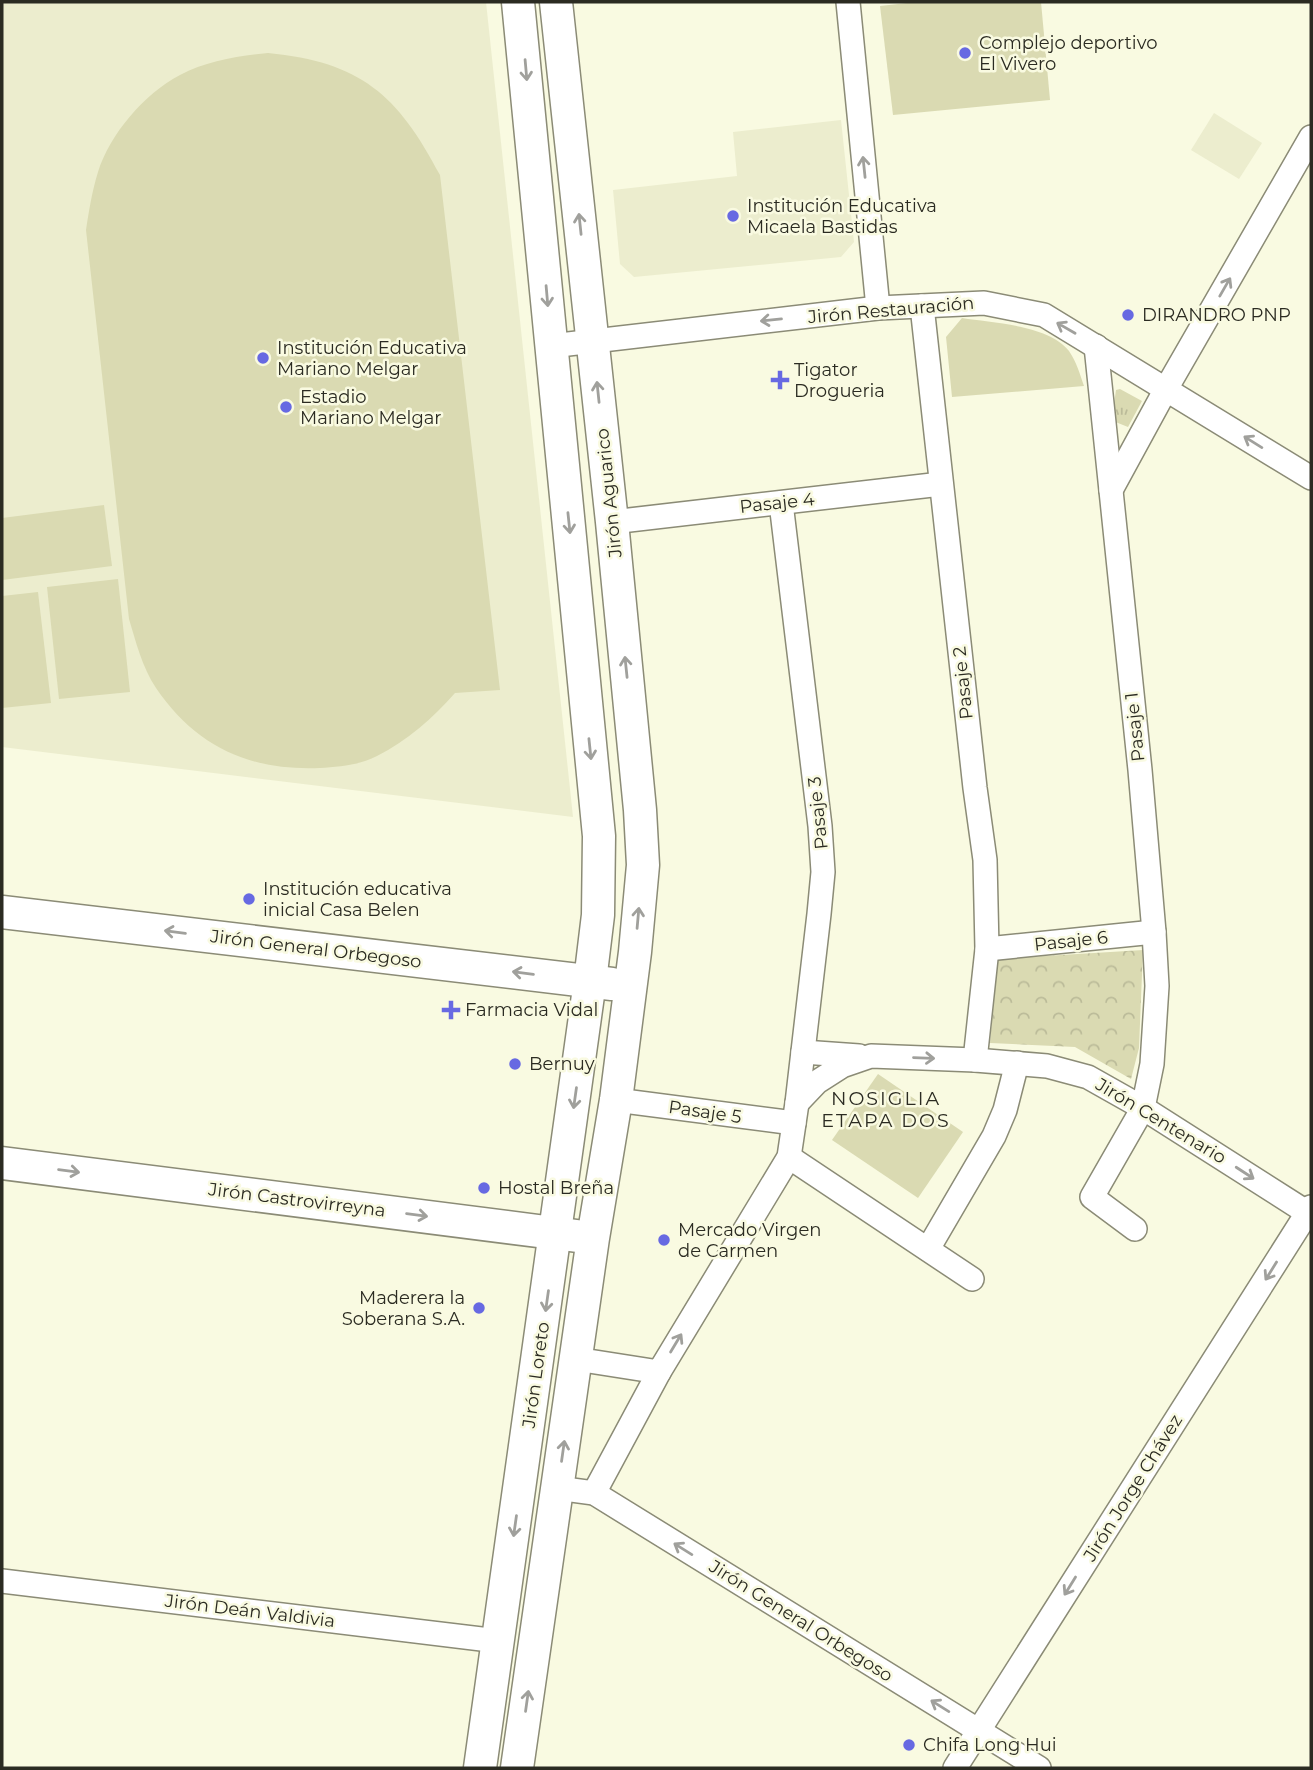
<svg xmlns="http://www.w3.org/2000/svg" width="1313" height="1770" font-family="Montserrat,sans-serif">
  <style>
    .built { fill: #ecedce }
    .grass { fill: url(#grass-tufts) }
    .forest { fill: url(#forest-crowns) }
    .garden { fill: #dadab2 }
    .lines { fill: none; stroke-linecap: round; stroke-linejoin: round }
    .street-casing { stroke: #8b8b76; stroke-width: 26 }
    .secondary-casing { stroke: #8b8b76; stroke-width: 35 }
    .street { stroke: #fff; stroke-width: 23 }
    .secondary { stroke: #fff; stroke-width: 32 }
    .oneway { stroke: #a0a09c }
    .poi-dot { fill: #6769e2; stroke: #f9fae1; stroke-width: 2.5 }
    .labels { text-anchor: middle; stroke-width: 5; stroke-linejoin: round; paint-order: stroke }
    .poi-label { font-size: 18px; fill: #2b2b22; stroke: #f9fae1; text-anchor: start }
    .street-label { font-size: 18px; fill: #2b2b22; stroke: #f9fae1 }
    .neighbourhood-label { font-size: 19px; letter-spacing: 2px; fill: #2b2b22; stroke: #f9fae1 }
  </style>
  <defs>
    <pattern id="grass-tufts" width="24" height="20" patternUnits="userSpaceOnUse" patternTransform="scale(1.75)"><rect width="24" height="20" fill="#dadab2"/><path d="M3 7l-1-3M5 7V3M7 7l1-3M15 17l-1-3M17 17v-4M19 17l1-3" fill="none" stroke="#bb9"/></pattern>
    <pattern id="forest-crowns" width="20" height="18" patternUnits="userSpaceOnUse" patternTransform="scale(1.75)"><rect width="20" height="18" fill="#dadab2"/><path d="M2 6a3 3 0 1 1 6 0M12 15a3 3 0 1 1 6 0" fill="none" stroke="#bb9"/></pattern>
  </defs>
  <rect width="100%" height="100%" fill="#f9fae1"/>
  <g class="built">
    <polygon points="2,2 486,2 573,817 2,747"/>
    <polygon points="1214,113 1262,143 1239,179 1191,150"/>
    <polygon points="841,120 854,242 841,257 634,277 620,264 613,190 737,176 733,132"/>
  </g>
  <polygon class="grass" points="1120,389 1142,401 1128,427 1113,421 1112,417 1116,390"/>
  <polygon class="forest" points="1143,950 1139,1048 1131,1079 1075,1047 990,1043 997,959"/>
  <g class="garden">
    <polygon points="916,2 1041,2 1050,100 893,115 880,6"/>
    <path d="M 268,53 C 361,62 398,95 440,175 L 500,690 L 455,693 C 433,718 407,741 377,756 C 360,765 338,767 320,768 C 250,771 196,747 156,688 C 142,667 136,642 129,619 L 86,230 C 89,211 92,191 98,172 C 110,134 144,94 180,75 C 206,61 239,56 268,53 Z"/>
    <path d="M 962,318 C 993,323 1049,325 1069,351 C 1076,361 1080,374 1084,386 L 952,397 L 946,337 Z"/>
    <polygon points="104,505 112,566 2,580 2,518"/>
    <polygon points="118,579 130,692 59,699 47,587"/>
    <polygon points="38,592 51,703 2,708 2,596"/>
    <polygon points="878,1074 963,1132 918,1198 832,1140"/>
  </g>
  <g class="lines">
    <g class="street-casing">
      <g id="street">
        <polyline points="848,2 878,308"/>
        <polyline points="922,306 975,788 985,860 987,949 975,1060"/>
        <polyline points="551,346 878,308 984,303 1044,315 1311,478"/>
        <polyline points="1096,346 1140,770 1154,932 1157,986 1152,1064 1143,1108 1092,1197 1135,1229"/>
        <polyline points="1111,490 1166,389 1311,137"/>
        <polyline points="612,522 941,484"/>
        <polyline points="987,949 1154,932"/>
        <polyline points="803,1052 859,1056"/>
        <polyline points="616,1100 794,1123"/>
        <polyline points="797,1103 817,1082 842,1066 871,1056 975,1060 1047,1066 1088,1077 1143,1108 1311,1215"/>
        <polyline points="789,1157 972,1279"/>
        <polyline points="928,1249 994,1136 1005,1110 1017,1063"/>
        <polyline points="576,1359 659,1372 789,1157 797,1103 819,914 823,872 820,826 781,503"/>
        <polyline points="557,1488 594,1493 1039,1768"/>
        <polyline points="594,1493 659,1372"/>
        <polyline points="2,1581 498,1641"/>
        <polyline points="955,1768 1311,1207"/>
      </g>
    </g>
    <g class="secondary-casing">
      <g id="secondary">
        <polyline points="2,912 612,984"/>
        <polyline points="2,1163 577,1236"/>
        <polyline points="480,1768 590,981 598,915 599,836 518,2"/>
        <polyline points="517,1768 593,1238 616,1100 635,952 643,865 640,810 612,522 556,2"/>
      </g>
    </g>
    <use href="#street" class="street"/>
    <use href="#secondary" class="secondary"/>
  </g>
  <defs><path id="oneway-shaft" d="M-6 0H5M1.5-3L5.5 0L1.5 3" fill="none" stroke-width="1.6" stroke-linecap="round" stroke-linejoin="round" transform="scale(1.75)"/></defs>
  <g class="oneway">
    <use href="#oneway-shaft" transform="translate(526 70) rotate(85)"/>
    <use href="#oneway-shaft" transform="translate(864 167) rotate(-96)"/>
    <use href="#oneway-shaft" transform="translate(580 224) rotate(-96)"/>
    <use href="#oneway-shaft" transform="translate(1225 287) rotate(-60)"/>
    <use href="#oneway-shaft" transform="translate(547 296) rotate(85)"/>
    <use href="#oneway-shaft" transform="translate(771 320) rotate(174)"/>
    <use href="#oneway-shaft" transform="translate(1066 328) rotate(-150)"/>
    <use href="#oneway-shaft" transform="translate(598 392) rotate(-96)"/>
    <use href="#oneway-shaft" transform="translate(1253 442) rotate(-148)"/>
    <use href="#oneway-shaft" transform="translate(569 523) rotate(84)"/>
    <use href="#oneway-shaft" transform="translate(626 667) rotate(-96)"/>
    <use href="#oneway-shaft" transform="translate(590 749) rotate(84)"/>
    <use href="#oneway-shaft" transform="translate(638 918) rotate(-85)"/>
    <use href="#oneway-shaft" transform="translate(175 932) rotate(-173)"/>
    <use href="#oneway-shaft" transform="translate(523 973) rotate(-173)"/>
    <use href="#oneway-shaft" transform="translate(924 1058) rotate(2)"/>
    <use href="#oneway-shaft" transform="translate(575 1098) rotate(98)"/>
    <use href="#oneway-shaft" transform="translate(69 1171) rotate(7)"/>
    <use href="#oneway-shaft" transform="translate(1245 1173) rotate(33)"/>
    <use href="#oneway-shaft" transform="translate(417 1215) rotate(7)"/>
    <use href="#oneway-shaft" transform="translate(1271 1271) rotate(122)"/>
    <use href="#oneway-shaft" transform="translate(547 1301) rotate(98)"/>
    <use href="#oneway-shaft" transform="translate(676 1343) rotate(-59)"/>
    <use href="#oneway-shaft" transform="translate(563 1451) rotate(-82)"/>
    <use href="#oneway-shaft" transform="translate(515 1526) rotate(98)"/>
    <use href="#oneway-shaft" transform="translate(683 1549) rotate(-148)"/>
    <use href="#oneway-shaft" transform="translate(1070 1586) rotate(122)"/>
    <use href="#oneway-shaft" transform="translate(527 1701) rotate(-82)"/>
    <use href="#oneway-shaft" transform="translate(940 1706) rotate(-148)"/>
  </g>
  <g class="poi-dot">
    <circle cx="965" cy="53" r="7"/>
    <circle cx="733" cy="216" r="7"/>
    <circle cx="1128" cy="315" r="7"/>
    <circle cx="263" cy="358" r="7"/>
    <path d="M776.5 369.5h7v7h7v7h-7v7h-7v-7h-7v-7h7z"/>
    <circle cx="286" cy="407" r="7"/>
    <circle cx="249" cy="899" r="7"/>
    <path d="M447.5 999.5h7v7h7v7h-7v7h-7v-7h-7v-7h7z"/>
    <circle cx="515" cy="1064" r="7"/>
    <circle cx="484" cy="1188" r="7"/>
    <circle cx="664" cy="1240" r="7"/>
    <circle cx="479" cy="1308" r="7"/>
    <circle cx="909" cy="1745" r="7"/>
  </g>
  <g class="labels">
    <g class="poi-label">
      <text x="979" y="49">Complejo deportivo<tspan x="979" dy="21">El Vivero</tspan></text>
      <text x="747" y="212">Institución Educativa<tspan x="747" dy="21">Micaela Bastidas</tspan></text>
      <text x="1142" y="321">DIRANDRO PNP</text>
      <text x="277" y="354">Institución Educativa<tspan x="277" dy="21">Mariano Melgar</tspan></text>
      <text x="794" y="376">Tigator<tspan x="794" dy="21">Drogueria</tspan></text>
      <text x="300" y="403">Estadio<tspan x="300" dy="21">Mariano Melgar</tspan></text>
      <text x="263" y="895">Institución educativa<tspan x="263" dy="21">inicial Casa Belen</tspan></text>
      <text x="465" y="1016">Farmacia Vidal</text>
      <text x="529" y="1070">Bernuy</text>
      <text x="498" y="1194">Hostal Breña</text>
      <text x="678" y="1236">Mercado Virgen<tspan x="678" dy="21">de Carmen</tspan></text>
      <text x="465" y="1304" text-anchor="end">Maderera la<tspan x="465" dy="21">Soberana S.A.</tspan></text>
      <text x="923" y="1751">Chifa Long Hui</text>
    </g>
    <g class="street-label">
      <text transform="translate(891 310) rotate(-5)" y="6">Jirón Restauración</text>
      <text transform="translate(609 493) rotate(-96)" y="6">Jirón Aguarico</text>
      <text transform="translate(777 503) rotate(-6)" y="6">Pasaje 4</text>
      <text transform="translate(963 683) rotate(-96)" y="6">Pasaje 2</text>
      <text transform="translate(1135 727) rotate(-96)" y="6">Pasaje 1</text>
      <text transform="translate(818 813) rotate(-96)" y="6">Pasaje 3</text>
      <text transform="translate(1071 941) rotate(-6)" y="6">Pasaje 6</text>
      <text transform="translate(316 949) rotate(7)" y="6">Jirón General Orbegoso</text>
      <text transform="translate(705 1112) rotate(8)" y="6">Pasaje 5</text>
      <text transform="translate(1161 1121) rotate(31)" y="6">Jirón Centenario</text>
      <text transform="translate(297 1200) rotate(7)" y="6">Jirón Castrovirreyna</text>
      <text transform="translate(536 1375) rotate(-82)" y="6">Jirón Loreto</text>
      <text transform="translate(1133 1488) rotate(-58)" y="6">Jirón Jorge Chávez</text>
      <text transform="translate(250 1611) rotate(7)" y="6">Jirón Deán Valdivia</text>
      <text transform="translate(801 1621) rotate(32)" y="6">Jirón General Orbegoso</text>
    </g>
    <g class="neighbourhood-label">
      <text x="886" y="1105">NOSIGLIA<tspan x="886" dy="22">ETAPA DOS</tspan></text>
    </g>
  </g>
  <rect width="1313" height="1770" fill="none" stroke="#2b2b22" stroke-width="7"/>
</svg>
